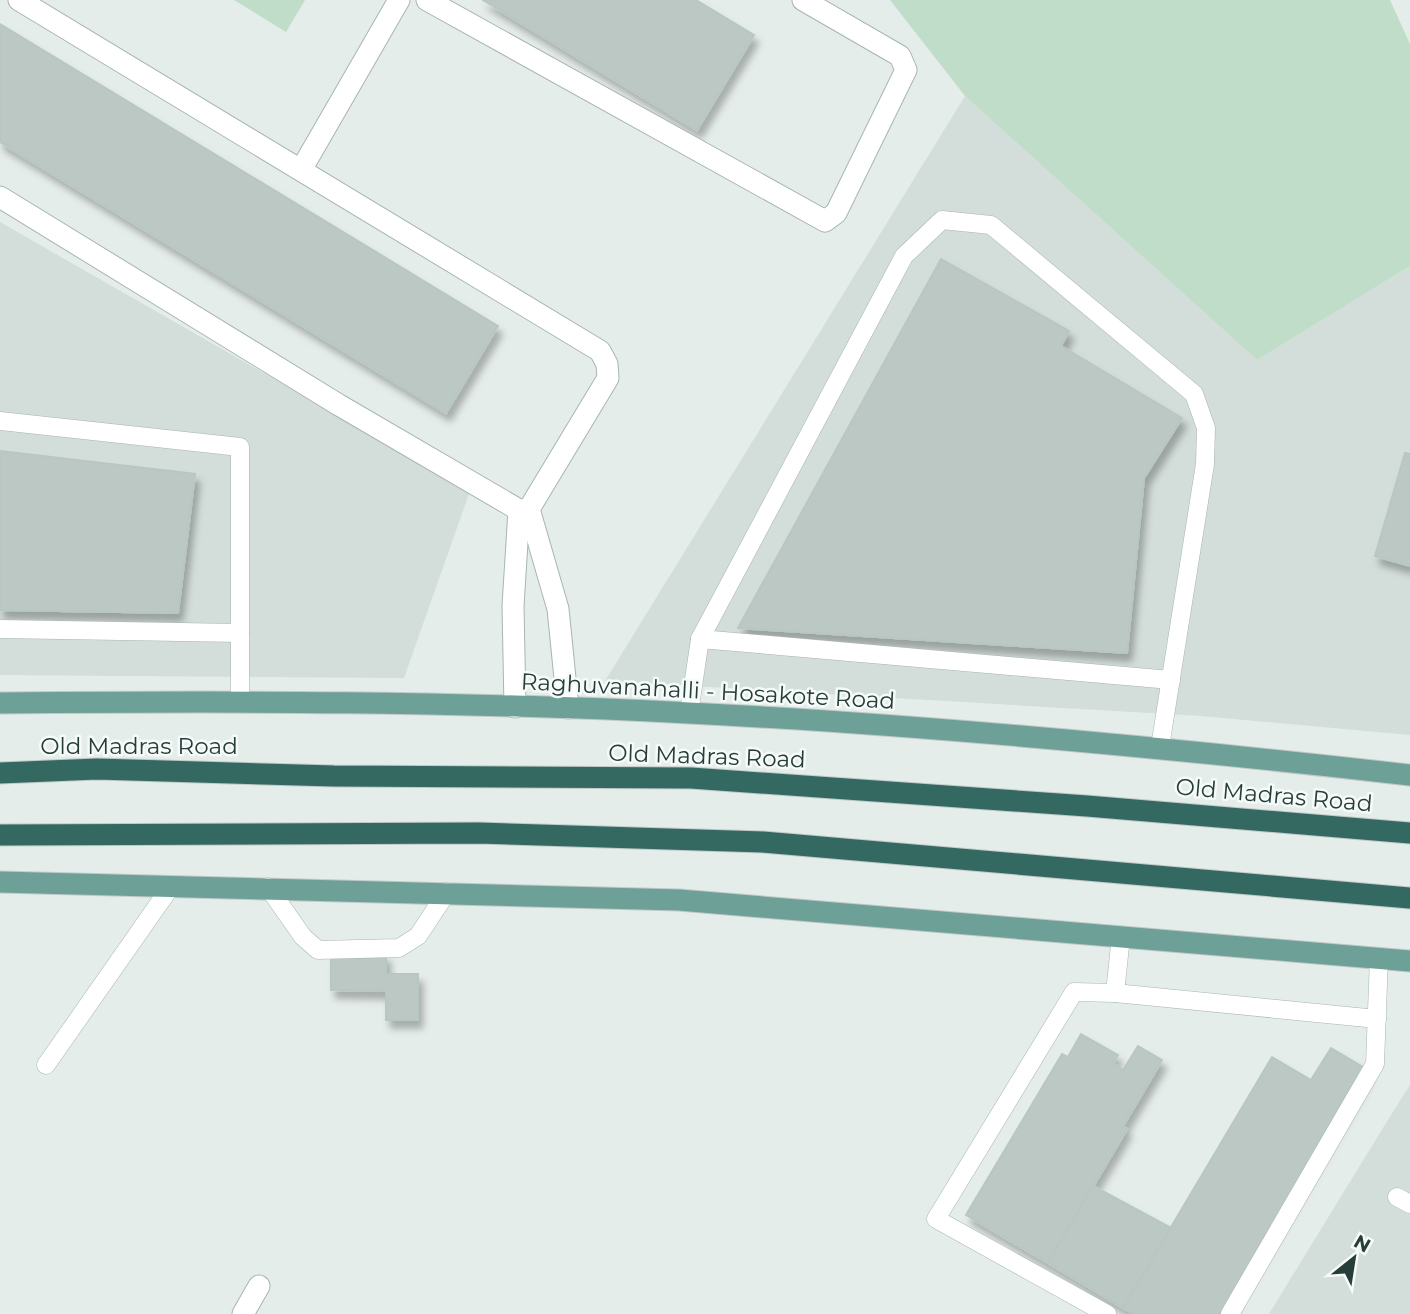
<svg xmlns="http://www.w3.org/2000/svg" width="1410" height="1314" font-family="Montserrat,sans-serif">
  <style>
    .built { fill: #d3ddd9 }
    .green { fill: #c0ddc9 }
    .building { fill: #bbc8c3; stroke: #b8c7c2; stroke-width: 2; filter: url(#shadow) }
    .lines { fill: none; stroke-linecap: round; stroke-linejoin: round }
    .lane-casing { stroke: #a8b5b1; stroke-width: 19 }
    .street-casing { stroke: #a8b5b1; stroke-width: 23 }
    .primary-casing { stroke: #c2c9c8; stroke-width: 23 }
    .highway-casing { stroke: #c2c9c8; stroke-width: 23 }
    .lane { stroke: #fff; stroke-width: 18 }
    .street { stroke: #fff; stroke-width: 21 }
    .primary { stroke: #6da096; stroke-width: 21 }
    .highway { stroke: #336961; stroke-width: 21 }
    .labels { text-anchor: middle; stroke-width: 5; stroke-linejoin: round; paint-order: stroke }
    .street-label { font-size: 23px; fill: #253e39; stroke: #f6faf8 }
  </style>
  <defs>
    <filter id="shadow"><feDropShadow dx="4.5" dy="8" stdDeviation="3.5" flood-color="#0004"/></filter>
  </defs>
  <rect width="100%" height="100%" fill="#e5edea"/>
  <g class="built">
    <polygon points="965,96 1257,360 1410,266 1410,735 1201,716 605,681"/>
    <polygon points="0,222 470,491 404,678 0,675"/>
    <polygon points="1410,1085 1410,1314 1269,1314 1394,1110"/>
  </g>
  <g class="green">
    <polygon points="234,0 305,0 286,32"/>
    <polygon points="890,0 1390,0 1410,44 1410,266 1257,360 965,96"/>
  </g>
  <g class="building">
    <polygon points="483,0 696,0 754,35 697,130"/>
    <polygon points="0,24 498,326 446,413 0,142"/>
    <polygon points="941,259 1069,331 1061,346 1182,418 1144,478 1127,653 738,628"/>
    <polygon points="0,451 195,474 178,613 0,610"/>
    <polygon points="1405,453 1410,454 1410,566 1375,556"/>
    <polygon points="331,954 386,954 386,974 418,974 418,1020 386,1020 386,991 331,990"/>
    <polygon points="1081,1034 1118,1055 1113,1063 1123,1070 1138,1046 1162,1060 1123,1126 1127,1129 1048,1263 966,1215 1062,1054 1068,1057"/>
    <polygon points="1331,1048 1368,1070 1223,1314 1134,1314 1123,1308 1272,1057 1311,1080"/>
    <polygon points="1093,1186 1171,1228 1123,1308 1048,1263"/>
  </g>
  <g class="lines">
    <g class="lane-casing">
      <g id="lane">
        <polyline points="0,421 240,447 240,701"/>
        <polyline points="0,629 240,633"/>
        <polyline points="700,639 1171,680"/>
        <polyline points="689,713 700,639 904,256 942,220 991,225 1194,394 1206,428 1205,464 1160,747"/>
        <polyline points="268,887 303,937 318,950 399,948 418,936 447,892"/>
        <polyline points="1115,993 1377,1019"/>
        <polyline points="46,1065 172,885"/>
        <polyline points="1397,1197 1410,1204"/>
        <polyline points="1107,1314 936,1219 1074,992 1115,993 1121,936"/>
        <polyline points="1230,1314 1375,1064 1379,958"/>
      </g>
    </g>
    <g class="street-casing">
      <g id="street">
        <polyline points="427,0 825,221 836,213 906,70 900,56 803,0"/>
        <polyline points="301,170 399,0"/>
        <polyline points="0,197 339,405 519,510 529,509 608,378 607,364 600,351 19,0"/>
        <polyline points="529,509 558,609 568,708"/>
        <polyline points="515,707 513,606 519,510"/>
        <polyline points="243,1314 259,1286"/>
      </g>
    </g>
    <g class="primary-casing">
      <g id="primary">
        <path d="M 0,703 C 229,701 459,701 689,713 C 930,725 1170,748 1410,775"/>
        <polyline points="0,882 679,900 1410,961"/>
      </g>
    </g>
    <g class="highway-casing">
      <g id="highway">
        <polyline points="0,773 97,769 334,776 691,778 1087,806 1410,833"/>
        <polyline points="0,835 479,833 763,842 1410,898"/>
      </g>
    </g>
    <use href="#lane" class="lane"/>
    <use href="#street" class="street"/>
    <use href="#primary" class="primary"/>
    <use href="#highway" class="highway"/>
  </g>
  <g class="labels">
    <g class="street-label">
      <text transform="translate(708 691) rotate(3)" y="8">Raghuvanahalli - Hosakote Road</text>
      <text x="139" y="754">Old Madras Road</text>
      <text transform="translate(707 756) rotate(2)" y="8">Old Madras Road</text>
      <text transform="translate(1274 795) rotate(5)" y="8">Old Madras Road</text>
    </g>
  </g>
  <g transform="translate(1354 1258) rotate(30)" stroke="#f6faf8" stroke-width="5" paint-order="stroke">
  <path d="M0-5L12 26L0 18L-12 26Z" fill="#253e39"/>
  <text y="-10" font-size="19" font-weight="bold" text-anchor="middle" fill="#253e39">N</text>
  </g>
</svg>
